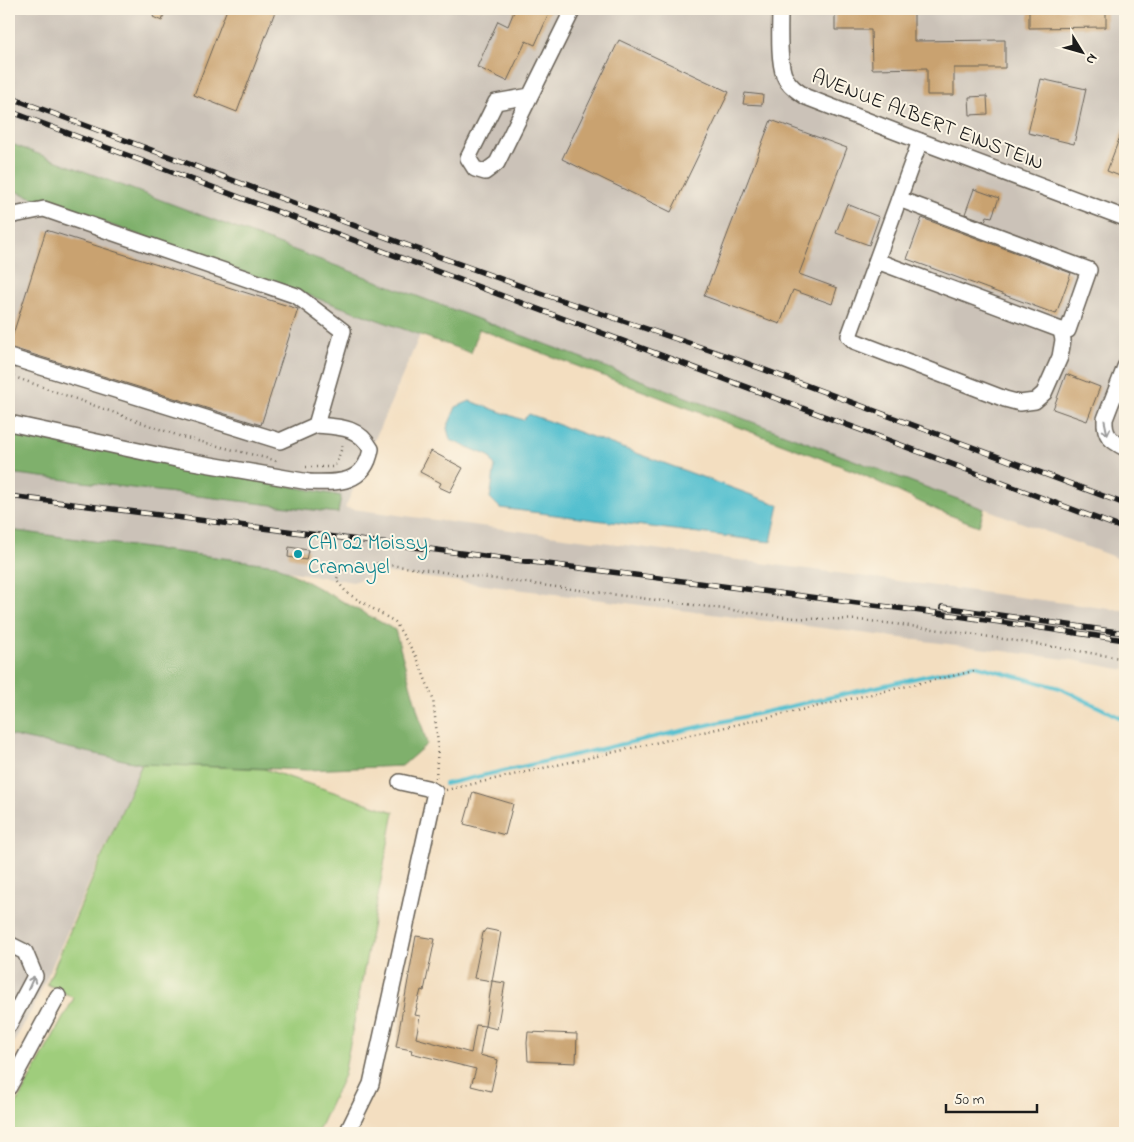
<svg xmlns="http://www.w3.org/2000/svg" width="1134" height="1142" font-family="'Indie Flower',sans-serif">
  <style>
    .industrial { fill: #cbc2b8 }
    .green { fill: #9fcd7c; stroke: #5e744c }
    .forest { fill: #7fb06c; stroke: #4e6644 }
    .water { fill: #53bfcf; stroke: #386e76 }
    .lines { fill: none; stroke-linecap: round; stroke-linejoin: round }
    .stream { stroke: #53bfcf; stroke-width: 4 }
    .building { fill: #c9a26f }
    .minor-casing { stroke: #676055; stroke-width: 18 }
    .path { stroke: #676055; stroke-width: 2.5; stroke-dasharray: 1 4; stroke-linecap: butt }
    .minor { stroke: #fff; stroke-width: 15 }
    .rail-casing { stroke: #1c1c1c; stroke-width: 5.5 }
    .rail { stroke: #fcf5e5; stroke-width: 4; stroke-dasharray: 11; stroke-linecap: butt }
    .oneway { stroke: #999 }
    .culture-dot { fill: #0f9aa8; stroke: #fcf5e5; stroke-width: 2 }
    .labels { text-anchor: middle; stroke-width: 4; stroke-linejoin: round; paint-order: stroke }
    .street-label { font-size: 21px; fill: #1c1c1c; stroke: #fcf5e5 }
    .culture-label { font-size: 21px; fill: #0d838f; stroke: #fcf5e5; text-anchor: start }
  </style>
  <rect width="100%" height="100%" fill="#fcf5e5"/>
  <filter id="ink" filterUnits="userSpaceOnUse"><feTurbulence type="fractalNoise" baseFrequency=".02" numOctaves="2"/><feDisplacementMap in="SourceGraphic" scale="10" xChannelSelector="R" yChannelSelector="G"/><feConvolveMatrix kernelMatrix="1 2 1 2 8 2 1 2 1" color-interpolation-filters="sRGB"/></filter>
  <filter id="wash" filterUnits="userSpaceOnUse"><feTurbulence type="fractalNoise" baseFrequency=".0096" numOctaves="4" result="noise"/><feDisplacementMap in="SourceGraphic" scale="20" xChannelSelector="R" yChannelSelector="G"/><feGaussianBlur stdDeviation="1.12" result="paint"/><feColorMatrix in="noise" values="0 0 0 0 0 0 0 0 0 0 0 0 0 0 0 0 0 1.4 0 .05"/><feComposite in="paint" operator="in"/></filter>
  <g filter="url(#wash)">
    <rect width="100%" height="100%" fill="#f3dec0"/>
    <g class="industrial">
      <polygon points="9,9 1125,9 1125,561 467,316 9,143"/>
      <polygon points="9,189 420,335 345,508 1125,611 1125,670 1073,660 382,572 353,582 287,571 275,565 9,530 9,473 338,512 9,465"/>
      <polygon points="9,735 142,764 36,1002 9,1051"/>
    </g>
    <polygon class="green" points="142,764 264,769 394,812 344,1075 317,1133 9,1133 9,1117 74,998 47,984"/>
    <g class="forest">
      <polygon points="9,143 984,509 979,526 939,511 857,472 479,329 471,353 9,189"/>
      <polygon points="9,432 341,496 338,513 9,473"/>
      <polygon points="9,530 276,565 395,630 427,744 402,766 308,770 142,764 9,735"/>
    </g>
    <polygon class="water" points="470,401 523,420 529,414 779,505 771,542 500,508 490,498 495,466 489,456 450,440 447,428 456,407"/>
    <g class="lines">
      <polyline class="stream" points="445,784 974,665 1060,688 1125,720"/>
    </g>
    <g id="blocks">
      <g class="building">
        <polygon points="156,9 166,9 162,21 153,17"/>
        <polygon points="227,9 276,9 237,112 194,95"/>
        <polygon points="515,9 551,9 535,45 526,41 507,81 477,67 498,21 508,26"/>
        <polygon points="835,9 914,9 914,41 1005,40 1005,68 954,68 954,95 927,95 927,68 872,69 871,30 835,30"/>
        <polygon points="1029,9 1106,9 1106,27 1029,28"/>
        <polygon points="619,40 729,92 671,212 562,159"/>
        <polygon points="1041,79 1086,89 1074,144 1028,133"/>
        <polygon points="745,93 763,95 762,105 743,104"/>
        <polygon points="987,96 988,114 970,115 969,97"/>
        <polygon points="771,120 847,148 799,274 837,288 832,304 793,290 780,324 704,296"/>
        <polygon points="1124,126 1125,126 1125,178 1107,171"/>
        <polygon points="974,189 999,198 992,217 987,216 985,221 965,214"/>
        <polygon points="847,204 879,217 869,245 836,233"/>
        <polygon points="922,218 1071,273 1056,314 907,259"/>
        <polygon points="46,230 298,309 261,425 9,347"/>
        <polygon points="1066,374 1100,387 1087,421 1053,409"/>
        <polygon points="431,451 463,468 450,492 439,487 441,483 420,472"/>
        <polygon points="289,547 308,550 306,560 288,557"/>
        <polygon points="473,792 513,804 505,835 464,824"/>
        <polygon points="486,929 501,932 492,981 474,978 483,933"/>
        <polygon points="416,936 435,939 424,991 421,990 416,1008 417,1008 415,1015 420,1016 416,1038 471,1053 476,1025 485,1026 480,1055 498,1060 491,1091 471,1086 476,1069 411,1053 412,1050 396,1047"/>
        <polygon points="492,981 505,983 497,1029 485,1026"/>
        <polygon points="528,1032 577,1034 576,1063 528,1061 527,1043"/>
      </g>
    </g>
  </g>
  <g filter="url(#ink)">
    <use href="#blocks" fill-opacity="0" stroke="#676055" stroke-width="1"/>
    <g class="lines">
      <g class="minor-casing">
        <g id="minor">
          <path d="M 780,9 C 780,27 778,59 784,75 C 788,85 797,91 806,97 L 920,141 L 1125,218"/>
          <polyline points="530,96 496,102 468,158 475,169 485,172 497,163 573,9"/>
          <polyline points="920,141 849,336 854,341 1005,399 1020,403 1035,401 1044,393 1060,357 1063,340 1061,330"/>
          <polyline points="9,218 9,216 44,209 297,296 343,331 316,425 280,441 9,357"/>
          <polyline points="877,261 1061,330 1068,330 1089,270 899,199"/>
          <path d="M 1125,367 L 1105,419 C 1104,436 1111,441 1125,448"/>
          <path d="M 9,423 L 176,459 L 309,482 C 338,483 365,484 371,449 C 358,426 339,427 316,425"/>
          <polyline points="9,944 25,952 35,976 9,1025"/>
          <polyline points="9,1087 58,996"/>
          <polyline points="347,1133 371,1084 435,792 427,788 400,782"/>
        </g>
      </g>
      <g class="path">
        <polyline points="9,375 182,437 274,460 277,462"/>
        <polyline points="306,467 333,467 336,464 344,442"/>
        <path d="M 436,778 L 438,744 L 433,699 L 417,658 L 395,622 L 347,593 L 337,581 C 337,565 361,564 374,563 L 785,617 C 813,620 841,618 869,621 C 955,631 1040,644 1125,659"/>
        <polyline points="446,790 974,671"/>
      </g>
      <use href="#minor" class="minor"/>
      <g class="rail-casing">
        <g id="rail">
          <polyline points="9,97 412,247 543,294 730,357 1125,504"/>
          <polyline points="9,111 1125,529"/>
          <polyline points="9,496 937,613 1125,640"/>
          <polyline points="942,607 1125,633"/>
        </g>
      </g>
      <use href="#rail" class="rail"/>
    </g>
    <defs><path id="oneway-shaft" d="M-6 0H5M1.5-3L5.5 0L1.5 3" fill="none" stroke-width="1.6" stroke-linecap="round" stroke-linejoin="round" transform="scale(1.25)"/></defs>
    <g class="oneway">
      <use href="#oneway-shaft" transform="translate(1106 428) rotate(78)"/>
      <use href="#oneway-shaft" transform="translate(31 983) rotate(-66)"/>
    </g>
  </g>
  <circle class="culture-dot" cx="298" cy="554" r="5"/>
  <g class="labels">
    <g class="street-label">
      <text transform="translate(928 119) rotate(21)" y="7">AVENUE ALBERT EINSTEIN</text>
    </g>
    <g class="culture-label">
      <text x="308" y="549">CAI 02 Moissy<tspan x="308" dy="24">Cramayel</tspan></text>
    </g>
  </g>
  <rect width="1134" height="1142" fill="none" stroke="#fcf5e5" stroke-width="30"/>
  <g transform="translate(1082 52) rotate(127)" stroke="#fcf5e5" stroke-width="4" paint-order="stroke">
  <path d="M0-4L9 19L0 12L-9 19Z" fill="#1c1c1c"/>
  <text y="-8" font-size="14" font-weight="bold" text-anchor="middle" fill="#1c1c1c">N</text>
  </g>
  <path d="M946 1104v8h91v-8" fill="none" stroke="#1c1c1c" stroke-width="2.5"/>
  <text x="954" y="1104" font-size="15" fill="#1c1c1c" stroke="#fcf5e5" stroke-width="4" paint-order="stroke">50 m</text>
</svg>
